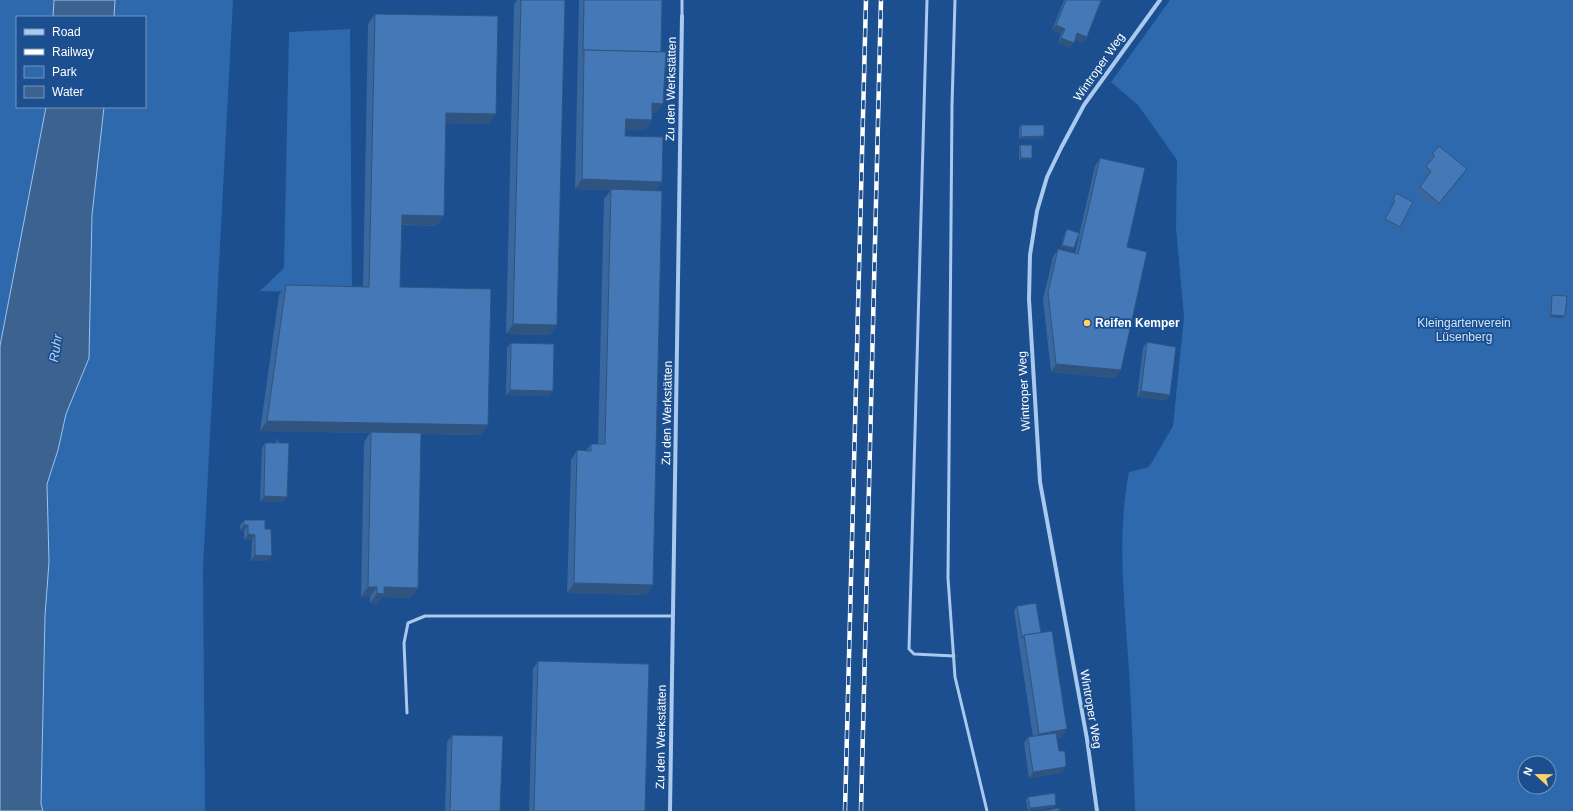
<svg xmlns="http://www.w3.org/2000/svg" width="1573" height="811" font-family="Arial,sans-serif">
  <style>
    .green { fill: #2e69ad; fill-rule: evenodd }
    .water { fill: #3c6290; stroke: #9cc4f0 }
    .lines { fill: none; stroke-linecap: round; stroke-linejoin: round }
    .lane { stroke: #a9c9ee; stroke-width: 3 }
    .street { stroke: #a9c9ee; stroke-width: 4 }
    .rail-casing { stroke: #fff; stroke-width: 4.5 }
    .rail { stroke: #1b4f8f; stroke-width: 3; stroke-dasharray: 9; stroke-linecap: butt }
    .wall { fill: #3a679d }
    .shaded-wall { fill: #305480 }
    .building { fill: #4478b7; stroke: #305480 }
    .poi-dot { fill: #ffd166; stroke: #1b4f8f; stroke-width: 1.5 }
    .labels { text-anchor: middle; stroke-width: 3.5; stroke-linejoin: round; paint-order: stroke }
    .street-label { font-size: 12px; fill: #fff; stroke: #1b4f8f }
    .poi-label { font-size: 12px; font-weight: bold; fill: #fff; stroke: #1b4f8f; text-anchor: start }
    .park-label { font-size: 12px; fill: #cfe3fa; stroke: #1b4f8f }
    .water-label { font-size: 13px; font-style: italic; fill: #b5d3f5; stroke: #1b4f8f }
  </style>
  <rect width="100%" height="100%" fill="#1b4f8f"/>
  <g class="green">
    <polygon points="0,0 54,0 53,17 17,17 17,107 46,107 0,346"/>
    <polygon points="115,0 233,0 203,568 205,811 43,811 41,804 45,616 49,562 47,484 58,450 66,414 89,358 92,215 104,107 145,107 145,17 114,17"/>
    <path d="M 1170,0 L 1573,0 L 1573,811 L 1135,811 C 1133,760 1132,708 1128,657 C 1124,594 1117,535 1129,472 L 1149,467 L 1173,426 L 1184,317 L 1176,228 L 1177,160 L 1138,105 L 1111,82 ZM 1525,763 L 1549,763 L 1549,787 L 1525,787 Z"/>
    <polygon points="350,29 352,293 260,291 284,268 289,32"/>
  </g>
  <g class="water">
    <polygon points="54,0 115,0 114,17 53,17"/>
    <polygon points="46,107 104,107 92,215 89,358 66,414 58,450 47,484 49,562 45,616 41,804 43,811 0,811 0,346"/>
  </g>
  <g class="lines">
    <g class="lane">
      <polyline points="927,0 909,649 914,654 954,656"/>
      <polyline points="955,0 952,105 948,578 955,677 987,811"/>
      <polyline points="682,16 682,0"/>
      <polyline points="407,713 404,643 408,623 425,616 673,616"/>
    </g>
    <g class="street">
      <polyline points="670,811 682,16"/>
      <polyline points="1097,811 1087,739 1040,482 1029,299 1030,255 1037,211 1047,177 1061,148 1084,105 1160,0"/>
    </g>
    <g class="rail-casing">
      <g id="rail">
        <polyline points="845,811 866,0"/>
        <polyline points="861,811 881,0"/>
      </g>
    </g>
    <use href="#rail" class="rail"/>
  </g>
  <g class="wall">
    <polygon points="517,0 565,0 550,335 506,334 514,5"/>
    <polygon points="579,0 662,0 656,113 652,113 652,120 645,130 626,129 625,136 662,182 655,191 653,585 646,595 567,593 571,460 577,450 586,451 591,444 598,444 604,199 611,190 575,189"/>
    <polygon points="1064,0 1102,0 1087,37 1083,43 1075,39 1070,48 1058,43 1061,34 1052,30"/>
    <polygon points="375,14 489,124 446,123 437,226 402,225 400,287 481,435 421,434 411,598 382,597 377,604 370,603 370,597 361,597 364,442 370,433 260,431 279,295 286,285 363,287 368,24"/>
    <polygon points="1021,125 1044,136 1042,139 1019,139 1019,128"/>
    <polygon points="1020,145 1030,160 1019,160 1019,148"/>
    <polygon points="1432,154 1463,175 1435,208 1416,192 1428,176 1422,172 1431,161 1428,159"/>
    <polygon points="1100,158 1127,247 1115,378 1051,372 1043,299 1053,257 1058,249 1075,253 1095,166"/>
    <polygon points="1396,193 1400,227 1398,229 1383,221 1393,203 1391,202"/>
    <polygon points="1067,229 1073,251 1061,247 1065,232"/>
    <polygon points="1552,295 1563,318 1549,317 1550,298"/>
    <polygon points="1147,342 1170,395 1166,400 1137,397 1143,348"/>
    <polygon points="511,343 549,396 506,395 507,348"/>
    <polygon points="278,438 279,443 283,502 260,502 262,448 265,443 275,443"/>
    <polygon points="244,520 265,529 268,561 251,561 252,540 244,540 244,531 240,530 240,525"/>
    <polygon points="1017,606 1041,633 1062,737 1057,738 1059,751 1065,767 1061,773 1029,778 1024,743 1028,737 1033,737 1014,611"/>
    <polygon points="538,661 645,811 529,811 533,669"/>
    <polygon points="452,735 500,811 445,811 447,742"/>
    <polygon points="1028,797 1056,805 1054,807 1028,811 1026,800"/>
  </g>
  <g class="shaded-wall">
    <polygon points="1056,25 1065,29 1061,34 1052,30"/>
    <polygon points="1077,33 1087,37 1083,43 1074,39"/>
    <polygon points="1061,38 1074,43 1070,48 1058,43"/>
    <polygon points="652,103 663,104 656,113 645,113"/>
    <polygon points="446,113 496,114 489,124 439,123"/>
    <polygon points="626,119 652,120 645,130 619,129"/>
    <polygon points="1044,136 1042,139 1019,139 1021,137"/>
    <polygon points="1021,158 1032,158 1030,160 1019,160"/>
    <polygon points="1467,169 1463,175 1435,208 1439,203"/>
    <polygon points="582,179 662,182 655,191 575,189"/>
    <polygon points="402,215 444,216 437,226 395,224"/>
    <polygon points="1062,245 1074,248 1073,251 1061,247"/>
    <polygon points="1551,315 1565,316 1563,318 1549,317"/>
    <polygon points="513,324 557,325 550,335 506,334"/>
    <polygon points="1056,364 1121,370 1115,378 1051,372"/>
    <polygon points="510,390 553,391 549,396 506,395"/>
    <polygon points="1141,391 1170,395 1166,400 1137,397"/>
    <polygon points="267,421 488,425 481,435 260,431"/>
    <polygon points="264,496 287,497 283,502 260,502"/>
    <polygon points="244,525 248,525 244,531 240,530"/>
    <polygon points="248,534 255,535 252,540 244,540"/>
    <polygon points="255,555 272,556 268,561 251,561"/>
    <polygon points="574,583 653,585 646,595 567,593"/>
    <polygon points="368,587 377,587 370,597 361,597"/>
    <polygon points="384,587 418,588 411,598 382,597 377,604 370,603 377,593"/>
    <polygon points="1067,729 1062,737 1033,741 1039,734"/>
    <polygon points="1065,767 1061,773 1029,778 1033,772"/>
    <polygon points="1056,805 1054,807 1028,811 1030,808"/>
  </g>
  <g class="building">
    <polygon points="521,0 565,0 557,325 513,324"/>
    <polygon points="584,0 662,0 661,52 584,50 583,52"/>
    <polygon points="1066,0 1101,0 1087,37 1077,33 1074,43 1061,38 1065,29 1056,25"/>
    <polygon points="375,14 498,16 496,114 446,113 444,216 402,215 400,287 491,289 488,425 267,421 286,285 369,287"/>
    <polygon points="584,50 666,52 663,104 652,103 652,120 626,119 625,136 663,137 662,182 582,179"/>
    <polygon points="1021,125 1044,125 1044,136 1021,137"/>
    <polygon points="1020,145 1032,145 1032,158 1021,158"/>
    <polygon points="1439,146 1467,169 1439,203 1420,187 1431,171 1426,166 1435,156 1432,154"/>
    <polygon points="1100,158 1145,168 1127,247 1147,252 1121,370 1056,364 1048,292 1058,249 1078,254"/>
    <polygon points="611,189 662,191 653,585 574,583 577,450 591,451 591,444 605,444"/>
    <polygon points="1396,193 1413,202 1400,227 1385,219 1395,201 1393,199"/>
    <polygon points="1067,229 1079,233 1074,248 1062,245"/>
    <polygon points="1552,295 1567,296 1565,316 1551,315"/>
    <polygon points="1147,342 1176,347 1170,395 1141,391"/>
    <polygon points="511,343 554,344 553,391 510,390"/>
    <polygon points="371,432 421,433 418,588 384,587 384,594 377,593 377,587 368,587"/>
    <polygon points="278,438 279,443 289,443 287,497 264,496 265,443 277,443"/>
    <polygon points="244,520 265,520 265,529 271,529 272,556 255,555 255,535 248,534 248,525 244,525"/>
    <polygon points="1036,603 1041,633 1024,635 1022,638 1017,606"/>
    <polygon points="1052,631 1067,729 1039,734 1024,635"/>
    <polygon points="538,661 649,664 645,811 534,811"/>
    <polygon points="1056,733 1059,751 1065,751 1066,765 1065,767 1033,772 1028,737"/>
    <polygon points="452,735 503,736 500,811 450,811"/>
    <polygon points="1055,793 1056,805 1030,808 1028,797"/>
    <polygon points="1059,808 1059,811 1062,810 1063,811 1042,811"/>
  </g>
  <circle class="poi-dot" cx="1087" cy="323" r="4"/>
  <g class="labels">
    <g class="street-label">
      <text transform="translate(1099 67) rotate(-55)" y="4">Wintroper Weg</text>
      <text transform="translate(671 89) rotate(-89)" y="4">Zu den Werkstätten</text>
      <text transform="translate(1024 391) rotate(-93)" y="4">Wintroper Weg</text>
      <text transform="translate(667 413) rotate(-89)" y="4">Zu den Werkstätten</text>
      <text transform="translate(1091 709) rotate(80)" y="4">Wintroper Weg</text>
      <text transform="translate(661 737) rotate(-89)" y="4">Zu den Werkstätten</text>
    </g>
    <g class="poi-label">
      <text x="1095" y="327">Reifen Kemper</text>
    </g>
    <g class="park-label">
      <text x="1464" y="327">Kleingartenverein<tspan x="1464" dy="14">Lüsenberg</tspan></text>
    </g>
    <g class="water-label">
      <text transform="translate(55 348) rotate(-81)" y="5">Ruhr</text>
    </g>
  </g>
  <rect x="16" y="16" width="130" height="92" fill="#1b4f8f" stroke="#7695bc"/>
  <rect x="24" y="29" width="20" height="6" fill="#a9c9ee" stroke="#7695bc"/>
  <text x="52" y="36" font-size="12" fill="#ffffff">Road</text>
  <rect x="24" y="49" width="20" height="6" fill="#ffffff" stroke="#7695bc"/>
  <text x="52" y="56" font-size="12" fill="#ffffff">Railway</text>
  <rect x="24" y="66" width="20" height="12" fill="#2e69ad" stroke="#7695bc"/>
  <text x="52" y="76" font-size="12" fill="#ffffff">Park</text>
  <rect x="24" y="86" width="20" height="12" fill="#3c6290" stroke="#7695bc"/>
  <text x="52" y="96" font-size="12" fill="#ffffff">Water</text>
  <g transform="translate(1537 775) rotate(292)"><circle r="19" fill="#1b4f8f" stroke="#7695bc"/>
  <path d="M0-3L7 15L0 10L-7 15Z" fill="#ffd166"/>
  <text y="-6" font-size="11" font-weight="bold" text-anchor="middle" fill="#ffffff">N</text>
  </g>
</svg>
